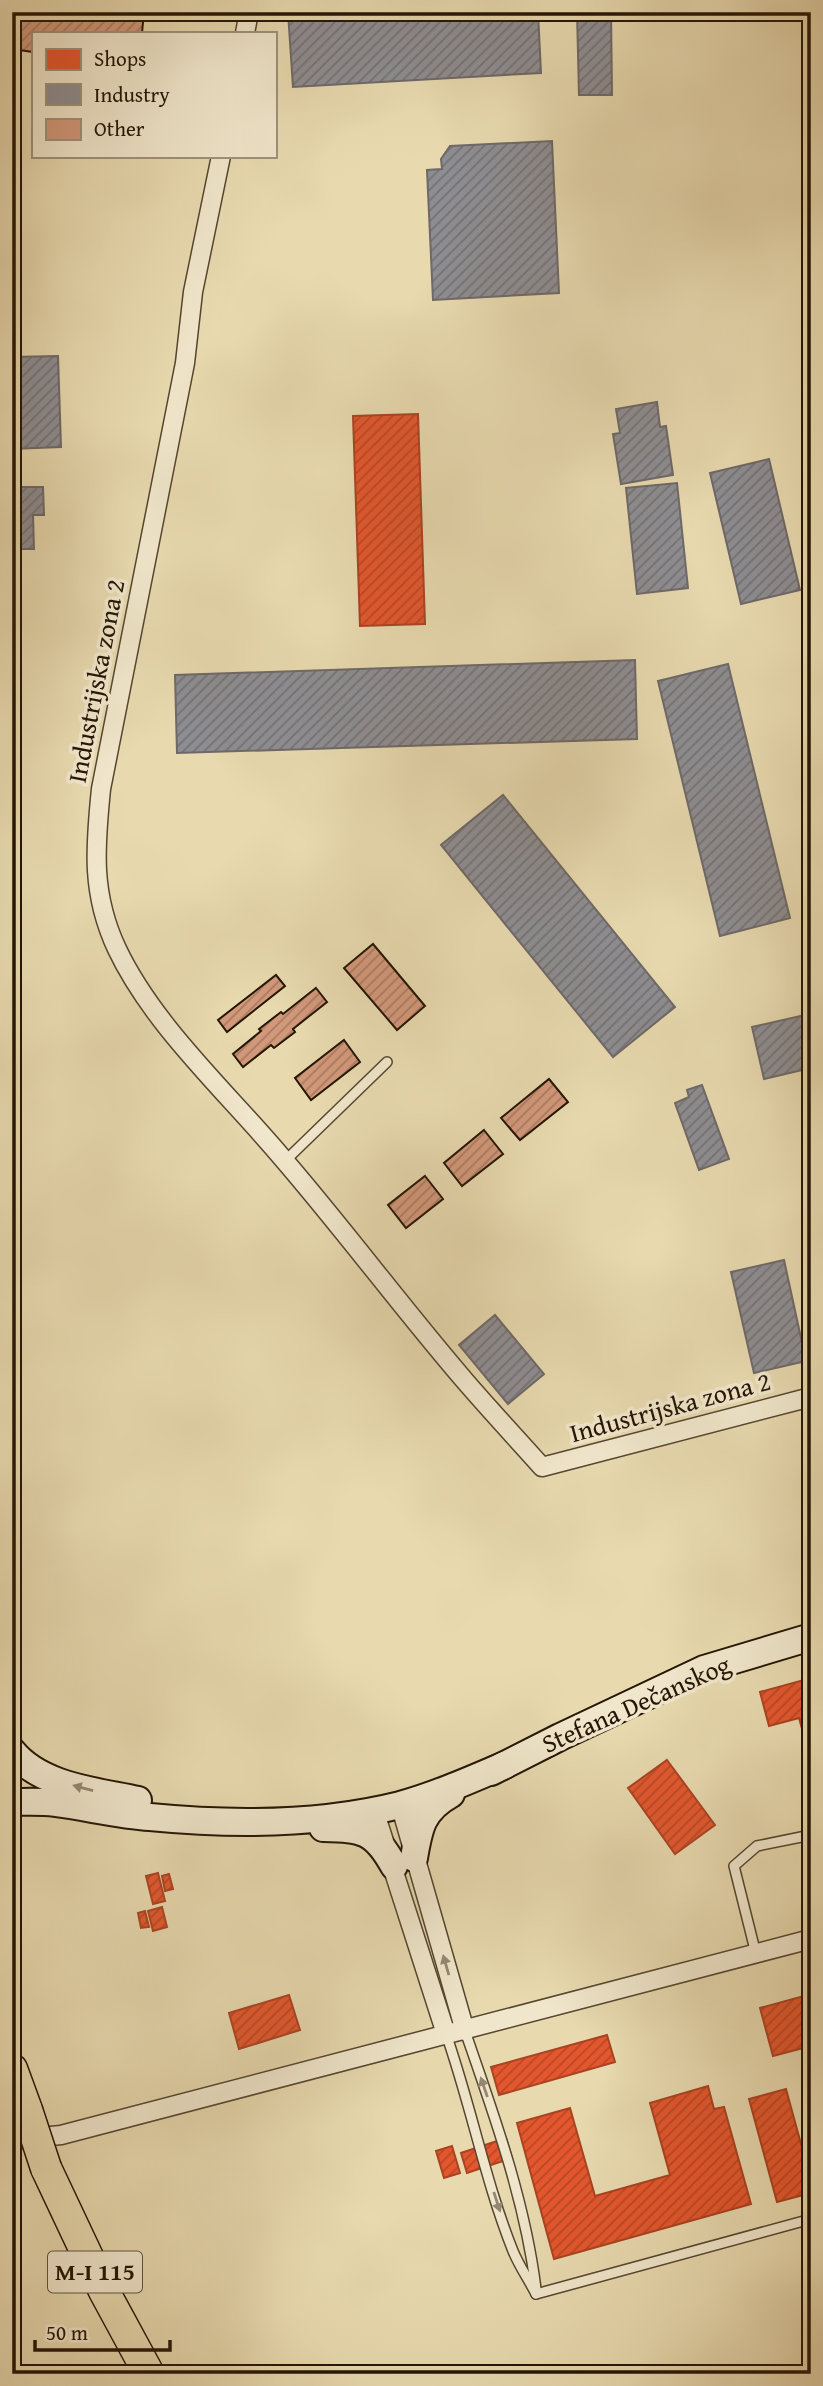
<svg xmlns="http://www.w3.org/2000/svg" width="823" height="2386" font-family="'Gentium Book Plus',serif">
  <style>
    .shops { fill: url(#shops-hatch); stroke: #aa4322; stroke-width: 2 }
    .industry { fill: url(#industry-hatch); stroke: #6e6968; stroke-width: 2 }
    .building { fill: url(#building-hatch); stroke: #241505; stroke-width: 2 }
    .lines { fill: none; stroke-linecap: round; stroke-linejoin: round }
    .lane-casing { stroke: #554630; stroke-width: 12 }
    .street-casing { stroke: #554630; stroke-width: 21 }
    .secondary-casing { stroke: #241505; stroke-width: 30 }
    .primary-casing { stroke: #241505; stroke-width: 33 }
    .lane { stroke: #f0e6cb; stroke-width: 9 }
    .street { stroke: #f0e6cb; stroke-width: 18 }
    .secondary { stroke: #f0e6cb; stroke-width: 26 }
    .primary { stroke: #e8d9af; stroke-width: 30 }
    .primary-bridge-casing { stroke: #241505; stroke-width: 33; stroke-linecap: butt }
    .primary-bridge { stroke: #e8d9af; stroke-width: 30 }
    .oneway { fill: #948872 }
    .labels { text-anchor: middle; stroke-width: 7; stroke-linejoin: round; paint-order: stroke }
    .shield { fill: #f0e6cb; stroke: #615440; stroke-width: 2 }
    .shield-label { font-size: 24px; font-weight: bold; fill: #241505 }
    .street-label { font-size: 26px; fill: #241505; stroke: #f0e6cb }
  </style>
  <defs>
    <pattern id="shops-hatch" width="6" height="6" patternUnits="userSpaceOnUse" patternTransform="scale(1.75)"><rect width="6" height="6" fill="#e4572e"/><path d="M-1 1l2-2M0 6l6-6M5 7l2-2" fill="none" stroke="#b94725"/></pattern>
    <pattern id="industry-hatch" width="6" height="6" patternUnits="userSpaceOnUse" patternTransform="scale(1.75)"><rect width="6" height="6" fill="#8d8d92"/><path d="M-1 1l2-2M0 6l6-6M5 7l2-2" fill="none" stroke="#737275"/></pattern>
    <pattern id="building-hatch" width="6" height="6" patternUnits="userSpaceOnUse" patternTransform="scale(1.75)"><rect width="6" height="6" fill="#d2987a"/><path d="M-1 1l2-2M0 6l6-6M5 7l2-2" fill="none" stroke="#aa7b62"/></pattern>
  </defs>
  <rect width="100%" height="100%" fill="#e8d9af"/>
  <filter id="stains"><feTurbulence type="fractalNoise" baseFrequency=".00286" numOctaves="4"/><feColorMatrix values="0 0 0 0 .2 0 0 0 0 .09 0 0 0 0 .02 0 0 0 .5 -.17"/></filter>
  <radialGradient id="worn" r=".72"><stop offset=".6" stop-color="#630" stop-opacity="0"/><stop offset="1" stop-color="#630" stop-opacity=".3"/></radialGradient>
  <g class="shops">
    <polygon points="418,414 425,624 360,626 353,416"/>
    <polygon points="811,1678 811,1761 799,1718 769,1726 760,1692"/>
    <polygon points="667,1760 715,1825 675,1854 628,1788"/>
    <polygon points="158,1873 165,1901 153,1904 146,1876"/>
    <polygon points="169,1874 173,1889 165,1891 162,1876"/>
    <polygon points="162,1907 167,1927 153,1931 148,1911"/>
    <polygon points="145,1911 149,1927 141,1928 138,1913"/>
    <polygon points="811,1994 811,2046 773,2056 760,2008"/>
    <polygon points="289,1995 300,2030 239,2049 229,2013"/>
    <polygon points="607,2035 615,2062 499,2095 491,2067"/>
    <polygon points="708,2086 714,2109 724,2107 751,2204 554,2259 517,2123 570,2108 595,2196 670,2175 650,2103"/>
    <polygon points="786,2089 807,2166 811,2165 811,2193 777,2202 749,2099"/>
    <polygon points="506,2138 512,2158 467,2173 461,2153"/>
    <polygon points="452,2146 460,2173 444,2178 436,2151"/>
  </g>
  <g class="industry">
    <polygon points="288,12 538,12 541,73 293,87"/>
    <polygon points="577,12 611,12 612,95 579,95"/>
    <polygon points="552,141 559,293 433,300 427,170 442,169 441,159 450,146"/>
    <polygon points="58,356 61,447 12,449 12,357"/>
    <polygon points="657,402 660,427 666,426 673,475 621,484 613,434 620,433 616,409"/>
    <polygon points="12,455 16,455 17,487 43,487 44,515 33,515 34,549 12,549"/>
    <polygon points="769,459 800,590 741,604 710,473"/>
    <polygon points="677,483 688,588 637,594 626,488"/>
    <polygon points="635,660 637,739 177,753 175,675"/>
    <polygon points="728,664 790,918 720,936 658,681"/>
    <polygon points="503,795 675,1007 613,1057 441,845"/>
    <polygon points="805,1015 811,1039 811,1068 764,1079 752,1027"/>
    <polygon points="702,1085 729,1159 699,1170 675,1103 689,1097 687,1090"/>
    <polygon points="811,1253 811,1276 806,1254"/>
    <polygon points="784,1260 806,1361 754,1373 731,1272"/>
    <polygon points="495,1315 544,1374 508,1404 459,1345"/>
  </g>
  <g class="building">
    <polygon points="12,12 144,12 142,33 33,33 33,52 12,49"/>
    <polygon points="373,944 425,1006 397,1030 344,968"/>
    <polygon points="276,975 285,986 227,1032 218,1020"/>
    <polygon points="316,988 327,1002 293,1029 295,1032 274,1048 271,1045 243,1067 233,1054 261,1031 259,1029 281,1012 283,1014"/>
    <polygon points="344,1040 360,1062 311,1100 295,1078"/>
    <polygon points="549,1079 568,1102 520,1140 501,1118"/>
    <polygon points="484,1130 503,1154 462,1186 444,1163"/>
    <polygon points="425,1176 443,1199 406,1228 388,1205"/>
  </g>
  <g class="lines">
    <g class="lane-casing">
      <g id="lane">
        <polyline points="285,1161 387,1062"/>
        <polyline points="756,1954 734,1866 757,1846 811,1835"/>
        <path d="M 465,2031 C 494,2115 525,2200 536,2289"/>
        <path d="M 446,2034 C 471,2105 485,2181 513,2251 C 519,2266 529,2280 536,2294"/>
        <polyline points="536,2294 811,2219"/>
      </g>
    </g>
    <g class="street-casing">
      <g id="street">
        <polyline points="245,33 249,12"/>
        <path d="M 221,156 L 193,292 L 185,363 L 101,789 C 95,848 91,894 117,949 C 154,1027 229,1094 284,1160 C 346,1232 403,1309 465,1381 C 490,1410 517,1439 542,1467 L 811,1397"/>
        <polyline points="400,1804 465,2031"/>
        <polyline points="374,1810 446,2034"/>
        <polyline points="12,2140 61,2135 811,1939"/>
      </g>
    </g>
    <g class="secondary-casing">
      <g id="secondary">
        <path d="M 12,1751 C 41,1787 97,1791 138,1800"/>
        <polyline points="491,1772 560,1737 704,1669 811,1637"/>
        <path d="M 12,1802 C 26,1802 41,1801 55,1803 C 87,1807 118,1815 150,1817 C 232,1825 320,1825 400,1805 C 436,1795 470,1780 505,1765"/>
        <path d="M 323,1828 C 363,1829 374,1830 394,1866"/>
        <path d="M 414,1858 C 419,1828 422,1810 451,1794"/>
      </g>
    </g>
    <g class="primary-casing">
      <g id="primary">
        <polyline points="12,2069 27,2110"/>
        <polyline points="46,2168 104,2291 149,2374"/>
      </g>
    </g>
    <use href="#lane" class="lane"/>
    <use href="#street" class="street"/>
    <use href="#secondary" class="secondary"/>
    <use href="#primary" class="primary"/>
    <g class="primary-bridge-casing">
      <polyline id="primary-bridge" points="27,2110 46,2168"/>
    </g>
    <use href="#primary-bridge" class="primary-bridge"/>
  </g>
  <defs><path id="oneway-solid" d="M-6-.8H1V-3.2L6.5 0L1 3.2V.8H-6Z" transform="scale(1.75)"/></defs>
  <g class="oneway">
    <use href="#oneway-solid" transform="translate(83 1788) rotate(-165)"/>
    <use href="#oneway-solid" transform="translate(446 1965) rotate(-106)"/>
    <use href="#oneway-solid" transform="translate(484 2087) rotate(-109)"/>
    <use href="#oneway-solid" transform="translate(497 2202) rotate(72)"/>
  </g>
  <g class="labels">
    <rect class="shield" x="48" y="2251.5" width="94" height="41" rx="5"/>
    <g class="shield-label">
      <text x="95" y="2280">M-I 115</text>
    </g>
    <g class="street-label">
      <text transform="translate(96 681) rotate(-79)" y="9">Industrijska zona 2</text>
      <text transform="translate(670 1407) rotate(-15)" y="9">Industrijska zona 2</text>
      <text transform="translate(636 1704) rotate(-24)" y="9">Stefana Dečanskog</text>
    </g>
  </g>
  <rect width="823" height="2386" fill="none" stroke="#e8d9af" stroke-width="42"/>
  <rect x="14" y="14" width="795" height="2358" fill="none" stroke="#241505" stroke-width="3.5"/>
  <rect x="21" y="21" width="781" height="2344" fill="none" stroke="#241505" stroke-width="2"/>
  <rect x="32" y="32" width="245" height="126" fill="#f0e6cb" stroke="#9e927c" stroke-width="2"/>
  <rect x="46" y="49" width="35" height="21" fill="#e4572e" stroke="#9e927c" stroke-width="2"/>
  <text x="94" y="66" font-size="21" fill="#241505">Shops</text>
  <rect x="46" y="84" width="35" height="21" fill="#8d8d92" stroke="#9e927c" stroke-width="2"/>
  <text x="94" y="102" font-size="21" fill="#241505">Industry</text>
  <rect x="46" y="119" width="35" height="21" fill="#d2987a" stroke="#9e927c" stroke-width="2"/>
  <text x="94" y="136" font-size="21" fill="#241505">Other</text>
  <path d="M35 2340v10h135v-10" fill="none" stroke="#241505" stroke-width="3.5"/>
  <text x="46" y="2340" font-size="21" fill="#241505" stroke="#f0e6cb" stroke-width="5" paint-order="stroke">50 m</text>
  <rect width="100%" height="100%" filter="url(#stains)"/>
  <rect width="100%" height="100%" fill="url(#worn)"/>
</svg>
